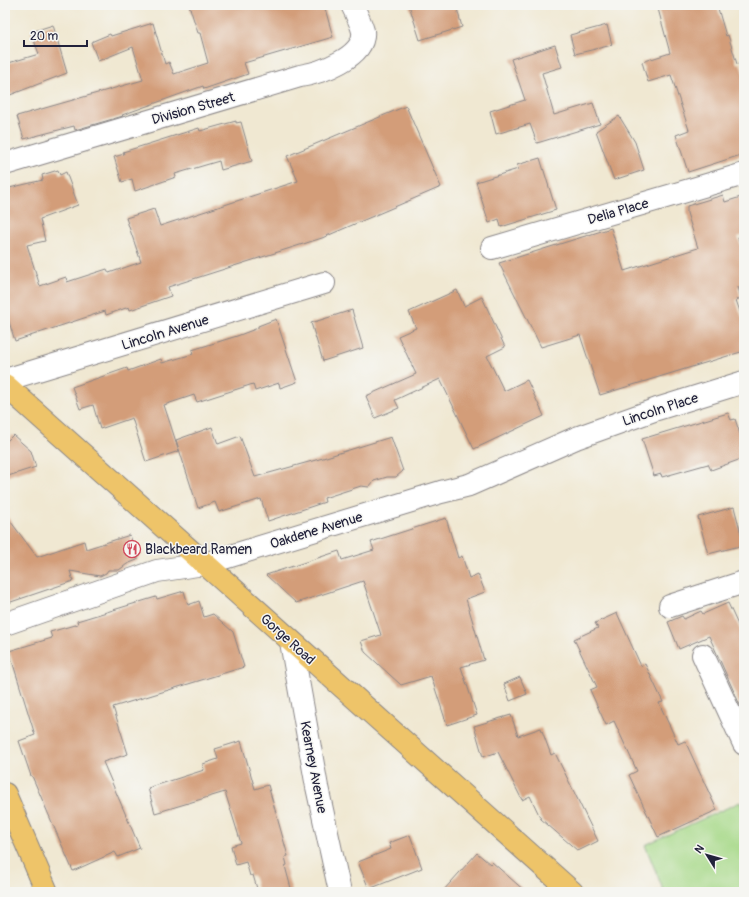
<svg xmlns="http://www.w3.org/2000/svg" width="749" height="897" font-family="Pangolin,sans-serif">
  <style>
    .green { fill: #a7d989; stroke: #647e62 }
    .building { fill: #d39d79 }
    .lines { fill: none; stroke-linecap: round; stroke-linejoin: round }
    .minor-casing { stroke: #898586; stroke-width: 24 }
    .major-casing { stroke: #898586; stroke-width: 24 }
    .minor { stroke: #fff; stroke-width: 22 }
    .major { stroke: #eec469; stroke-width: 22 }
    .labels { text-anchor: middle; stroke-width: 3; stroke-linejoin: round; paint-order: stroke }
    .street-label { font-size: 14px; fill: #22223b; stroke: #f6f6f2 }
    .poi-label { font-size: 14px; fill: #22223b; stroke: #f6f6f2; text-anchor: start }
  </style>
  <rect width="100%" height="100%" fill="#f6f6f2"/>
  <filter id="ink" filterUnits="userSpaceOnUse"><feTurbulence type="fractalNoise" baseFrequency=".025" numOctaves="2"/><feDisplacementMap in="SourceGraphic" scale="8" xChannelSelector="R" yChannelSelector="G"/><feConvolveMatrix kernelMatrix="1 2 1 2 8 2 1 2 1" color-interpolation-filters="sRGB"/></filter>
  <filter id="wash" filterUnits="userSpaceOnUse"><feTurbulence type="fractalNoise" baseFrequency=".012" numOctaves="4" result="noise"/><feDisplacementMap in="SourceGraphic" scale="16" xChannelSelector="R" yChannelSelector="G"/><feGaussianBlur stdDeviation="0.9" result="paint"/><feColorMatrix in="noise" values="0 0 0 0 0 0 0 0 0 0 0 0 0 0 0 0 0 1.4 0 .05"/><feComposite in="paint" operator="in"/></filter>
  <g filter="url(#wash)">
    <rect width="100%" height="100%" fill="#f0e8d2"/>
    <polygon class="green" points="740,802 744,811 744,892 664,892 645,845"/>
    <g id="blocks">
      <g class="building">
        <polygon points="189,5 324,5 333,37 244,63 248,74 204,89 203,86 122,115 123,116 75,130 74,126 24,139 17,116 143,80 133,47 98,61 91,42 110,34 111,36 153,23 165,64 169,62 174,74 208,63 200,33 198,33"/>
        <polygon points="409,5 456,5 462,27 420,40"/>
        <polygon points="657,5 717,5 726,36 728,35 737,64 740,63 744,76 744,154 688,172 676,135 689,130 671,75 648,82 642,62 670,53"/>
        <polygon points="53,25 67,73 10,95 5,82 5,64 39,54 31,32"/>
        <polygon points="607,25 612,45 575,54 570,35"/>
        <polygon points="555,45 562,67 542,73 554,115 593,103 600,124 537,143 530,124 496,134 490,111 525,100 511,59"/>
        <polygon points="406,106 441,187 322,238 168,287 171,296 130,310 129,307 106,315 105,311 15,341 5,309 5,189 43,180 42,175 58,170 60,175 66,172 78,205 40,219 45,241 27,245 40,286 66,277 67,282 107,269 109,273 141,262 126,218 154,209 160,226 298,181 287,156"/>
        <polygon points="619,116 635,142 644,170 614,180 596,131"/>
        <polygon points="236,121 236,123 241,122 252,161 221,170 219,161 175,174 176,177 135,191 132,179 122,182 114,157 124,154 123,152 199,128 200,131"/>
        <polygon points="540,158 556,210 501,227 499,219 489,223 476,182 518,169 517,165"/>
        <polygon points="723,195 725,202 744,196 744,235 738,237 744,257 744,285 738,287 741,298 736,300 744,323 744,351 600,395 580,335 541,347 499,263 611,228 624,271 698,248 687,213 687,206"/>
        <polygon points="457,290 464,306 482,297 505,347 487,356 504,391 527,380 544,416 474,449 440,379 395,400 399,408 375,418 366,396 416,374 398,336 416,328 409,312"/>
        <polygon points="352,310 363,348 323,361 311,323"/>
        <polygon points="276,319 297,382 280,388 279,383 255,391 253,384 197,402 194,395 164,405 179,451 146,462 132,418 100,429 93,405 80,409 72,387 127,368 128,371 161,359 162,363 193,354 192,350 237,336 258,328 258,326"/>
        <polygon points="728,413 731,420 735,419 744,446 744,458 711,470 708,464 662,477 661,474 654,476 642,439"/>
        <polygon points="212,427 218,444 240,436 255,477 323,458 391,437 403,471 396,477 387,477 374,481 369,487 361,486 324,498 325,502 268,521 261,499 219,512 215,502 198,508 176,440"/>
        <polygon points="13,435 31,451 36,467 5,477 5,443"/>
        <polygon points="734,507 744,545 708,554 698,517"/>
        <polygon points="5,514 37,557 84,541 86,549 130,535 133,544 139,546 141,553 137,560 127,564 119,570 108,570 106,573 100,576 70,571 73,581 5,604"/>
        <polygon points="446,518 458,558 462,556 469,578 478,574 485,592 466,599 484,660 461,667 477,715 447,725 431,676 401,685 365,652 361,641 381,635 363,581 296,603 266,575 339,551 342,560 374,550 371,542"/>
        <polygon points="184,591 188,605 199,601 204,617 213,614 233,632 244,667 113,707 128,754 103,762 140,848 118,857 115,852 73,871 32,776 31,776 19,741 35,735 9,651 52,638 50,632 78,624 77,621 156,597 157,599"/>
        <polygon points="728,603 744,638 744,714 709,636 679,649 668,622 682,616 684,619 701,611 703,614"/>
        <polygon points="617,613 641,666 645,664 663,702 659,703 678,744 685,741 717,810 658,837 629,775 637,771 614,721 606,725 590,690 597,687 574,639 598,628 595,623"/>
        <polygon points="520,677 527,694 510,701 504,684"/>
        <polygon points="511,715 518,736 541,728 551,755 555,753 598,841 578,851 541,819 530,796 522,800 498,752 483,757 474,726"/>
        <polygon points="241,741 255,789 268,785 288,856 285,857 287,865 285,866 292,892 258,892 253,875 250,876 246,862 236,865 231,846 241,843 225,792 155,813 148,788 204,770 203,764 218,759 215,749"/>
        <polygon points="410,835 422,868 369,889 358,862 391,849 389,843"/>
        <polygon points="477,853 490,864 492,862 526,892 442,892"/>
      </g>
    </g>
  </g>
  <g filter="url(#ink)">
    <use href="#blocks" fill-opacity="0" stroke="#898586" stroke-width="1"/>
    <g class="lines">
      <g class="minor-casing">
        <g id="minor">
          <path d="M 5,164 L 300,76 C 320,73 366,57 363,31 C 361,23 356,13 352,5"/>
          <polyline points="492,248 744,174"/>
          <polyline points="5,380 324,283"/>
          <polyline points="670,606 744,582"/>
          <polyline points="5,624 157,571 204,564 441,492 469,485 576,438 657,409 744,382"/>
          <polyline points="291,642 317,787 340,892"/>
          <polyline points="703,655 744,744"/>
        </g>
      </g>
      <g class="major-casing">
        <g id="major">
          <polyline points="5,385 572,892"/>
          <polyline points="5,794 47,892"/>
        </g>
      </g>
      <use href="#minor" class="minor"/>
      <use href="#major" class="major"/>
    </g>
  </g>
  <defs>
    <g id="restaurant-ring" transform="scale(0.9)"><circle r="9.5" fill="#f6f6f2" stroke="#d1495b" stroke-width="1.5"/><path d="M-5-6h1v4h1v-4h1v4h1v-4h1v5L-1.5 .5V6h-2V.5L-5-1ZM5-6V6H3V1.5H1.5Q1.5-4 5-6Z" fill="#d1495b"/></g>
  </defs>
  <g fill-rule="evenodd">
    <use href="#restaurant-ring" x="132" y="549"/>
  </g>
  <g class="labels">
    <g class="street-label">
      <text transform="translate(193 108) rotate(-16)" y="5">Division Street</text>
      <text transform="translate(618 211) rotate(-16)" y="5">Delia Place</text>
      <text transform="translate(165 332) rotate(-17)" y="5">Lincoln Avenue</text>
      <text transform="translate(660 409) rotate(-18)" y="5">Lincoln Place</text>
      <text transform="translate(316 530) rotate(-17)" y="5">Oakdene Avenue</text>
      <text transform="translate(288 639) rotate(42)" y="5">Gorge Road</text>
      <text transform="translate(314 767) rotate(79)" y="5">Kearney Avenue</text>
    </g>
    <g class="poi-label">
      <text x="145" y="554">Blackbeard Ramen</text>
    </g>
  </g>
  <rect width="749" height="897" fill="none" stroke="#f6f6f2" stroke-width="20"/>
  <g transform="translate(707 855) rotate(307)" stroke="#f6f6f2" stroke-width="3" paint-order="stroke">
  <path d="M0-3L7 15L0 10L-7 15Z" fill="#22223b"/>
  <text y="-6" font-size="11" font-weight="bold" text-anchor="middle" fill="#22223b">N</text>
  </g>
  <path d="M24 40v6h63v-6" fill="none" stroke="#22223b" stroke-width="2"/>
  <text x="30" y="40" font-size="12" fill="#22223b" stroke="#f6f6f2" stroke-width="3" paint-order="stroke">20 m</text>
</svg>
